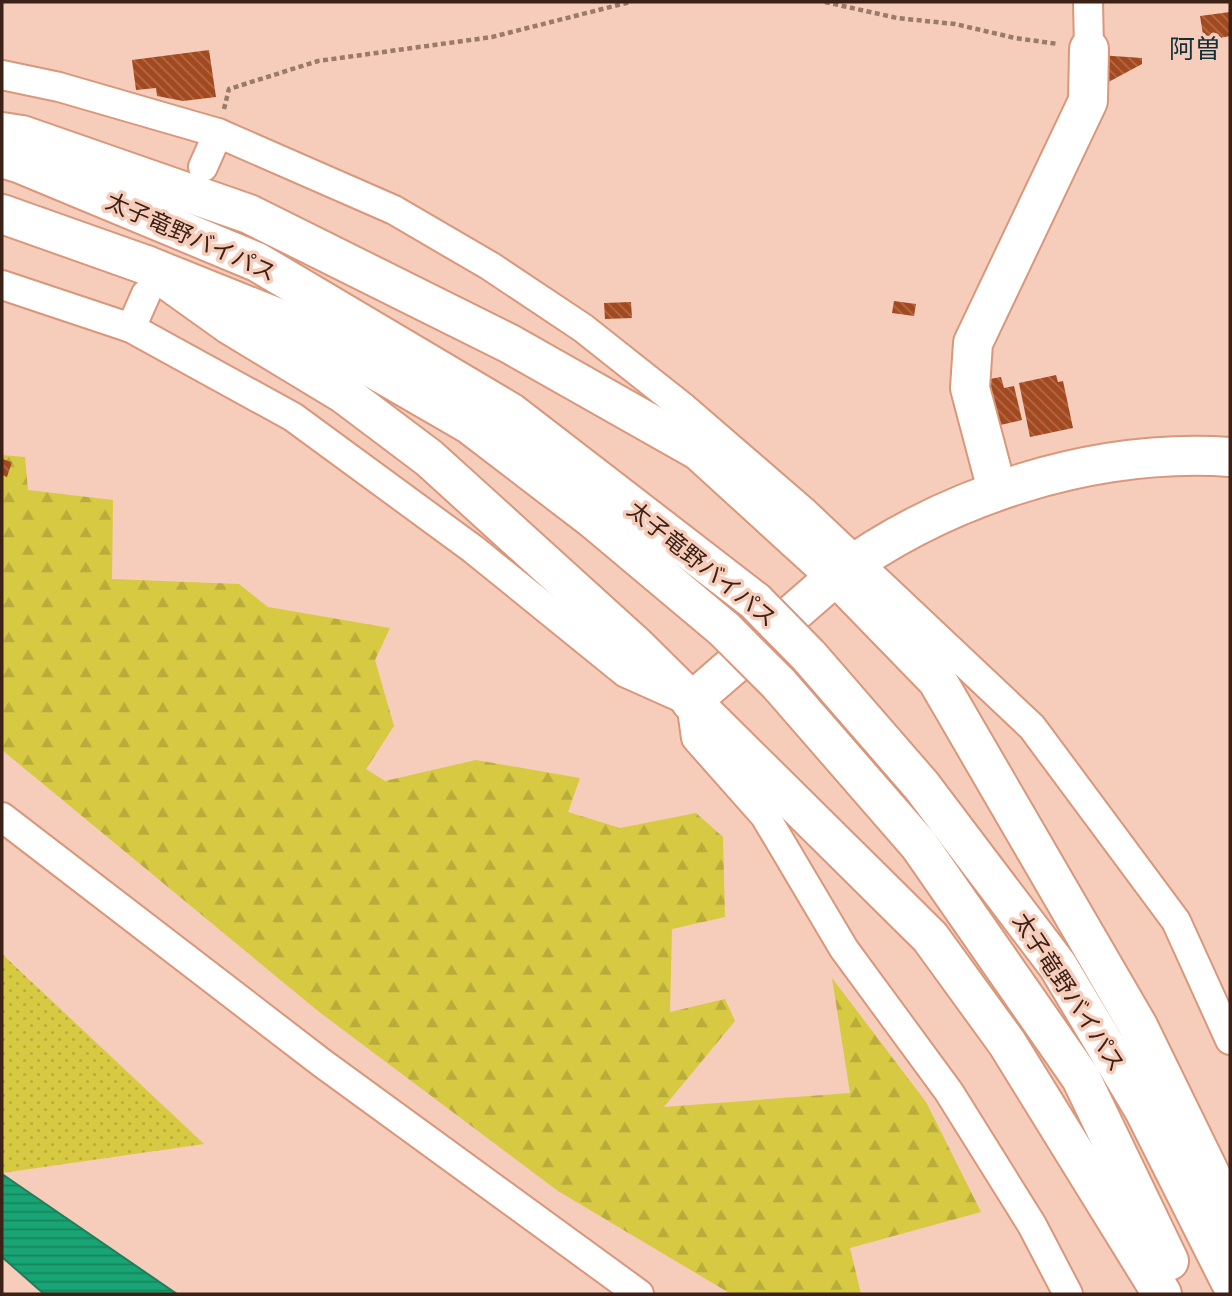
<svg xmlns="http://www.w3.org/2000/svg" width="1232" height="1296" font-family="Lora,'Noto Sans JP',serif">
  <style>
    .grass { fill: url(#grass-dots) }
    .forest { fill: url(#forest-firs) }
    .water { fill: url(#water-rules); stroke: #237d58; stroke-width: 2 }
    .building { fill: url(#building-back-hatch) }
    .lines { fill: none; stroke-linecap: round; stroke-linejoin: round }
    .street-casing { stroke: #d9977b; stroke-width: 32 }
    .secondary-casing { stroke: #d9977b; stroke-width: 42 }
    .highway-casing { stroke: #d9977b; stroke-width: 42 }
    .path { stroke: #9b796b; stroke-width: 4.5; stroke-dasharray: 5 3.5; stroke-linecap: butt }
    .street { stroke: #fff; stroke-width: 28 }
    .secondary { stroke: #fff; stroke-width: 38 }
    .highway { stroke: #fff; stroke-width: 38 }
    .highway-bridge-casing { stroke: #d9977b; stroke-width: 42; stroke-linecap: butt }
    .highway-bridge { stroke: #fff; stroke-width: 38 }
    .labels { text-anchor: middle; stroke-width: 7; stroke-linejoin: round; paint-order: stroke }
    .street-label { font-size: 23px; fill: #3c2117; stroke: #f6ccba }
    .quarter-label { font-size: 26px; fill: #12303a; stroke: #f6ccba }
  </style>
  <defs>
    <pattern id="grass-dots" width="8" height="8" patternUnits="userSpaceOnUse" patternTransform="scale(1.75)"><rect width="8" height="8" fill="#d8c943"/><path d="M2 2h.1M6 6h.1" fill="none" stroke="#baac3a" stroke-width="1.8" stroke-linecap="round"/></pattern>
    <pattern id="forest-firs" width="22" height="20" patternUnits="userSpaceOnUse" patternTransform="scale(1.75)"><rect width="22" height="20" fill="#d8c943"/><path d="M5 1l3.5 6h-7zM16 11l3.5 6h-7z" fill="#baac3a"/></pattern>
    <pattern id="water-rules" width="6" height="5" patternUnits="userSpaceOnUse" patternTransform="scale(1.75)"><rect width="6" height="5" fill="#18a474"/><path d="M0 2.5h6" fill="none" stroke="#17855e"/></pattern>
    <pattern id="building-back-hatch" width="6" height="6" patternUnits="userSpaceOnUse" patternTransform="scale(1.75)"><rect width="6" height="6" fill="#a4491e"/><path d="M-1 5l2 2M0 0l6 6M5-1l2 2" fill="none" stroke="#ae6c4c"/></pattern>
  </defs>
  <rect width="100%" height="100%" fill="#f6ccba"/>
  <polygon class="grass" points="2,954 204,1144 2,1173"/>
  <polygon class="forest" points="2,455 25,457 28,490 113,500 112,579 239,584 268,607 390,628 375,660 394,726 366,769 385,781 476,760 580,778 568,812 620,828 696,813 723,837 725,917 672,929 670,1012 725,999 735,1021 664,1107 850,1093 832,978 926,1102 981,1212 850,1248 861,1294 731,1294 558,1191 318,1011 2,750"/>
  <polygon class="water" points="2,1174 177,1294 44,1294 2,1257"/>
  <g class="building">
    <polygon points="1230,12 1230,36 1204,41 1200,16"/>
    <polygon points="209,50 216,97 183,101 157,96 156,88 136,90 132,60"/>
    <polygon points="1099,55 1142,58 1142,64 1101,86"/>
    <polygon points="894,301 916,304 914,316 892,313"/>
    <polygon points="631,302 632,318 605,319 604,303"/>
    <polygon points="1056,375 1058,382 1063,381 1073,428 1030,437 1019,383"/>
    <polygon points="1001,377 1004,388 1014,386 1022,420 996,426 984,380"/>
    <polygon points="2,459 12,462 7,477 2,475"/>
  </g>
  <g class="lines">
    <g class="street-casing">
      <g id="street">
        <polyline points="1088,2 1089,49"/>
        <polyline points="2,75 59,87 218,133 394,210 490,266 583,328 684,408 802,510 1032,727 1176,921 1230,1040"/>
        <polyline points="203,167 218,133"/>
        <polyline points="2,285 131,328 293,417 473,549 626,673 691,702 696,738 765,816 844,949 949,1092 1032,1225 1068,1294"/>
        <polyline points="131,328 146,294"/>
        <polyline points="2,817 322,1063 639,1294"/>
      </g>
    </g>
    <g class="secondary-casing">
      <g id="secondary">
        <polyline points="997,490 970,388 973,343 1088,101 1089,49"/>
        <path d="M 691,702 L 836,576 C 946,495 1094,448 1230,457"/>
      </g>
    </g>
    <g class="highway-casing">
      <g id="highway">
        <polyline points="2,132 22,135 249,214 510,344 699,451 836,576 937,680 1138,1026 1218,1190 1230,1225"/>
        <polyline points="2,158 21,164 257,262 510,412 755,601"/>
        <polyline points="2,214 146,265 303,328 469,424 593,519 724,629"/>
        <polyline points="146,265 230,325 344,394 429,458 635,645 930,937 1007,1043 1162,1294"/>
        <polyline points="809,656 921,785 1058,966 1144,1110 1230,1281"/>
        <polyline points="779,684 919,845 1081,1078 1169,1261"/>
      </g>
    </g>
    <g class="path">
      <polyline points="825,2 897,18 955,24 1015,38 1058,44"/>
      <polyline points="224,109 229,89 318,61 492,37 630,2"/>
    </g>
    <use href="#street" class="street"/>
    <use href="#secondary" class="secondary"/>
    <use href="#highway" class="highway"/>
    <g class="highway-bridge-casing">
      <g id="highway-bridge">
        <polyline points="755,601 809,656"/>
        <polyline points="724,629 779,684"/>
      </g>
    </g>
    <use href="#highway-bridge" class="highway-bridge"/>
  </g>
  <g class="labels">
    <g class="street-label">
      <text transform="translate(191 237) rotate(24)" y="8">太子竜野バイパス</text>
      <text transform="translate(702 564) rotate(39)" y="8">太子竜野バイパス</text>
      <text transform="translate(1069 992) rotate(57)" y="8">太子竜野バイパス</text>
    </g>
    <g class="quarter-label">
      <text x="1195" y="58">阿曽</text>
    </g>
  </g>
  <rect width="1232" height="1296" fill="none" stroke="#3c2117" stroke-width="7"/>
</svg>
